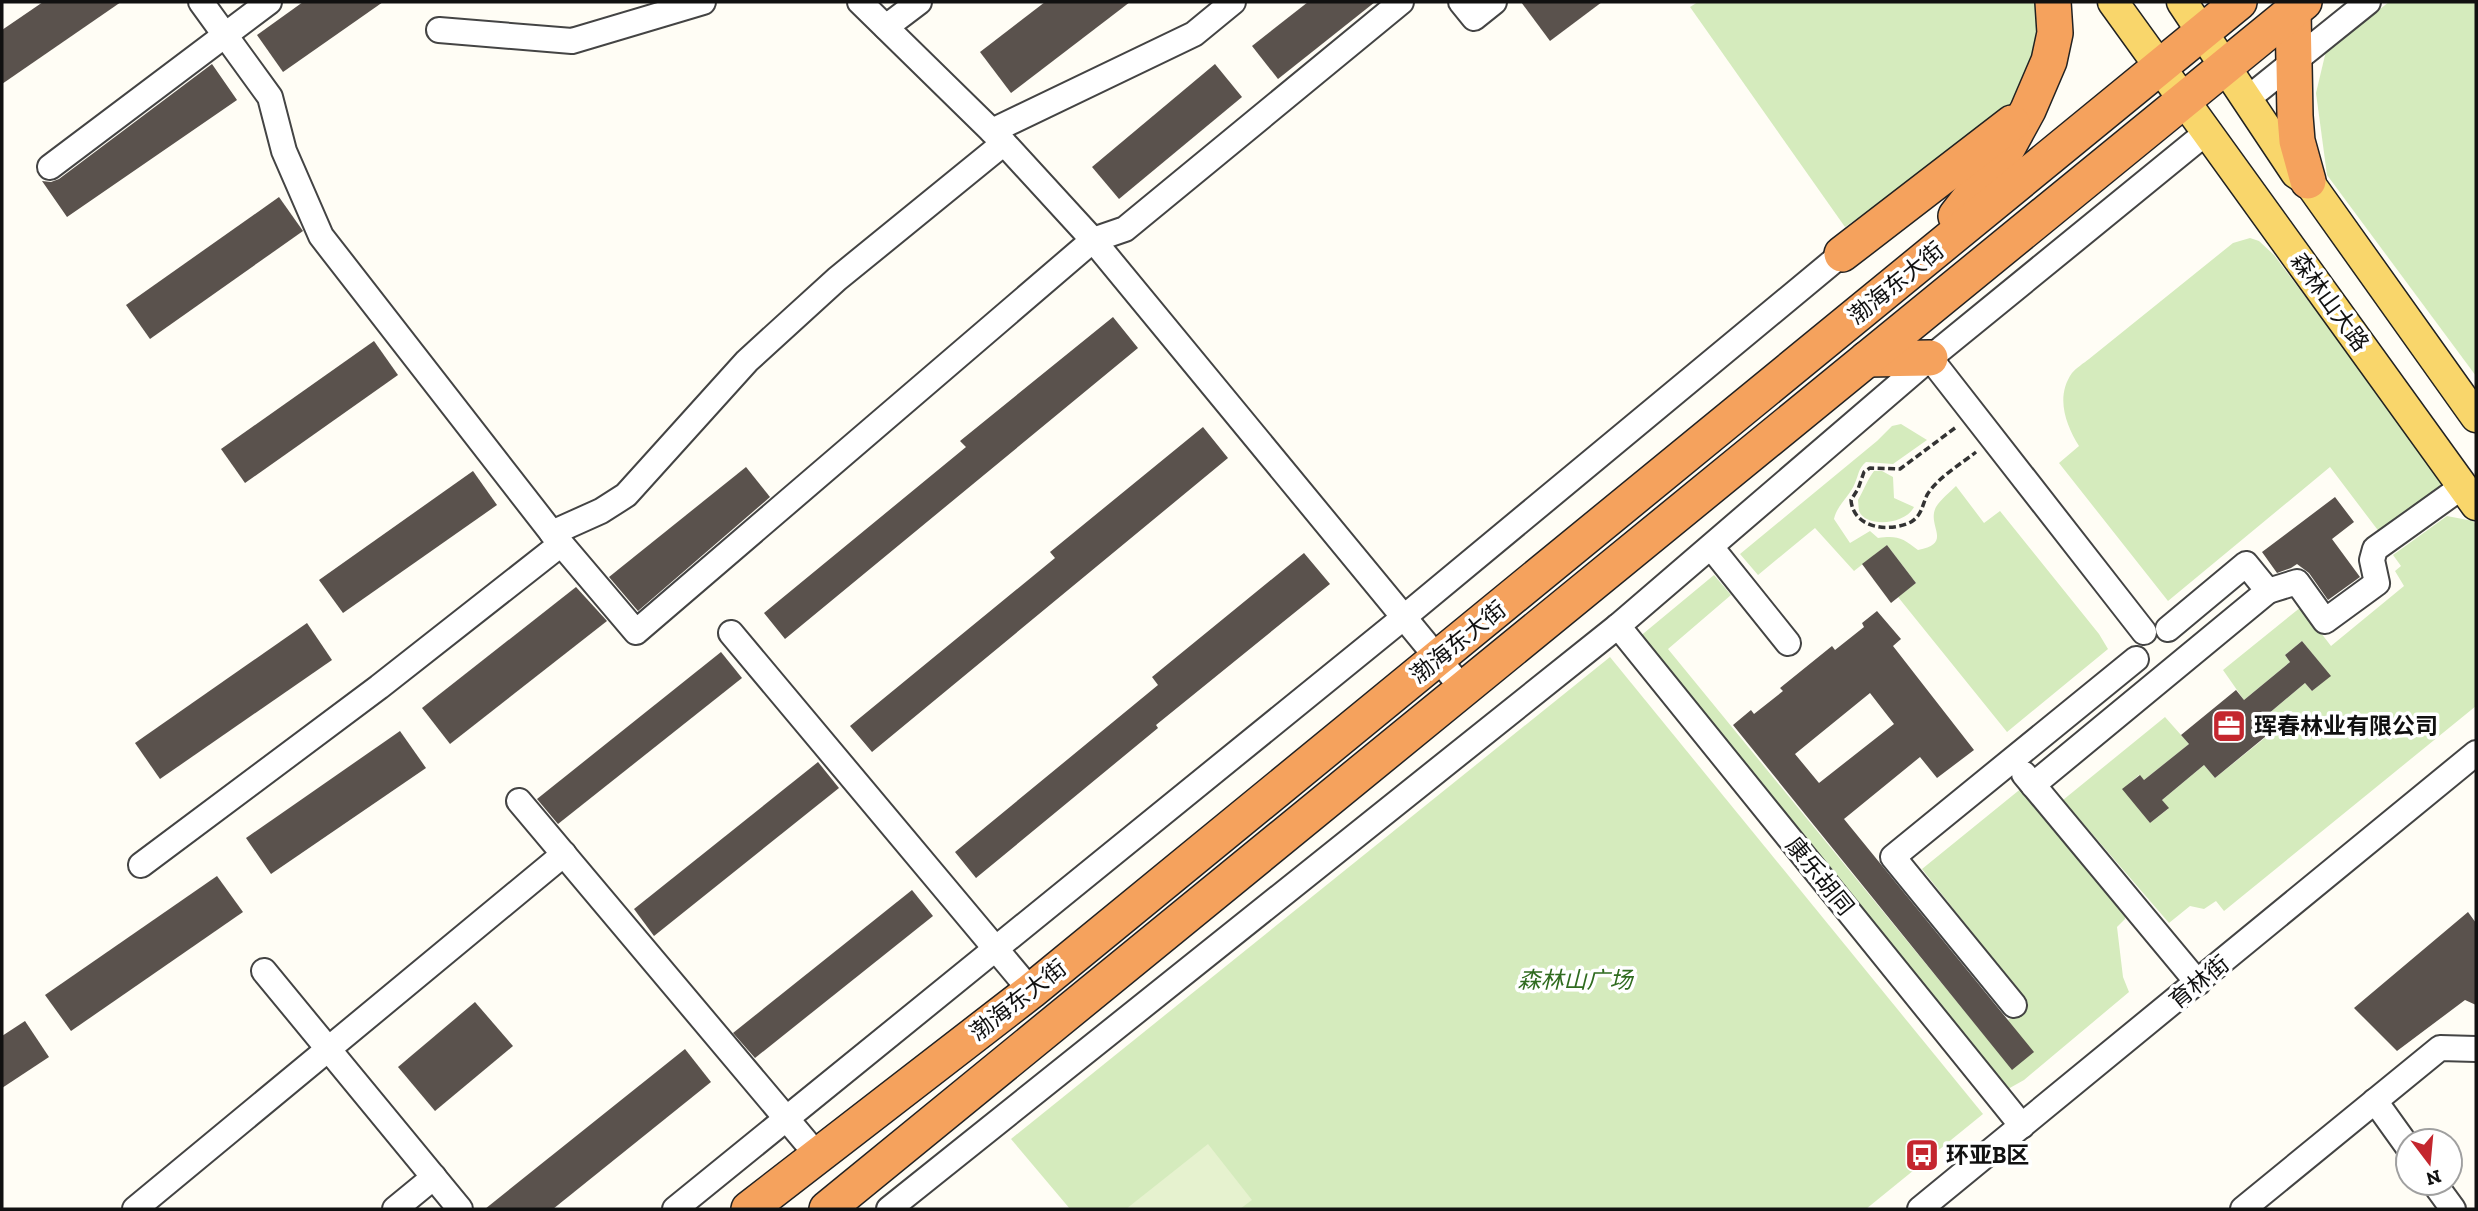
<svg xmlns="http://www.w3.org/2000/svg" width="2478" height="1211" font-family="'Zilla Slab','Noto Sans SC',serif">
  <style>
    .green { fill: #d5ebbd }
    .pitch { fill: #e6f2cf }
    .building { fill: #5a524d; fill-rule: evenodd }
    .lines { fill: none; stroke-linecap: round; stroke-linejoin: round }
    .minor-casing { stroke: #444; stroke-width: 28 }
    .major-casing { stroke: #222; stroke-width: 33 }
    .highway-casing { stroke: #222; stroke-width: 38 }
    .path { stroke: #333; stroke-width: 3.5; stroke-dasharray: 7 3.5; stroke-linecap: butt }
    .minor { stroke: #fff; stroke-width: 24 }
    .major { stroke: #f9d66b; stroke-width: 30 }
    .highway { stroke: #f5a25d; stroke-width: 35 }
    .labels { text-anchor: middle; stroke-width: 7; stroke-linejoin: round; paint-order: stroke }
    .street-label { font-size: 23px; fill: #111; stroke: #fff }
    .poi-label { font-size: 23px; font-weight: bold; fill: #111; stroke: #fff; text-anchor: start }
    .park-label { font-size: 23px; font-style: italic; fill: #2f6b1f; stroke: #fff }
  </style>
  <rect width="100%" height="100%" fill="#fffdf5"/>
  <g class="green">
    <polygon points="1698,2 2036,2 2040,42 2017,106 1845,227 1690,7"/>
    <polygon points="2389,2 2476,2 2476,376 2327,175 2316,93 2326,51"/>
    <path d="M 2250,238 L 2259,241 L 2274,255 L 2440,476 L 2441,483 L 2439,489 L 2380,533 L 2330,467 L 2168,601 L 2059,463 L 2079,446 C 2066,425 2055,397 2072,373 C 2076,368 2084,363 2089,359 L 2233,243 Z"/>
    <path d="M 1901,424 L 1927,440 L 1893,464 L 1866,462 C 1858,469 1859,474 1855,483 C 1850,496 1837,505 1834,519 L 1850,543 L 1870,531 L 1878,538 C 1897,535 1903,538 1918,550 C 1954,543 1926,526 1936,507 C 1941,499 1950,492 1956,486 L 1984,523 L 2000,511 L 2099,634 L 2108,649 L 2007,732 L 1898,597 L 1916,583 L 1887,545 L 1854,571 L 1815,528 L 1758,575 L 1740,554 L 1877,441 L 1892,426 Z"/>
    <path d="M 1874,471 L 1882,471 L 1893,477 L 1894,498 L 1914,507 C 1905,525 1866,528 1859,511 C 1859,510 1858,501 1858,500 C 1864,490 1867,480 1874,471 Z"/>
    <polygon points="2447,516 2473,521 2476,525 2476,706 2224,911 2216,901 2204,909 2190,906 2169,923 2063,800 2165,717 2189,744 2144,780 2139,775 2123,789 2150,823 2168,809 2162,800 2204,765 2215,778 2271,733 2261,720 2305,683 2312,691 2330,676 2302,641 2285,655 2290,662 2244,700 2223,670 2301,607 2331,646 2404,586 2395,571 2401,566 2393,555"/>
    <polygon points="1714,575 1731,595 1668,649 2012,1069 2008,1020 2028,1004 1922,869 2023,787 2123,902 2125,919 2117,927 2123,977 2129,992 2024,1080 2008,1089 1638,638"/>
    <polygon points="1610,657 1983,1114 1866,1209 1070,1209 1011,1139"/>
  </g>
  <polygon class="pitch" points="1208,1144 1252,1200 1240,1209 1126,1209"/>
  <g class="building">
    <polygon points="43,2 121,2 2,84 2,30"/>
    <polygon points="303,2 383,2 283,72 257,35"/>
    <polygon points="1045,2 1130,2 1011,93 980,52"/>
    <polygon points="1308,2 1375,2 1278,79 1252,46"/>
    <polygon points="1521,2 1602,2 1550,41"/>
    <polygon points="212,64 237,100 67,217 42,181 51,182 59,179"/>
    <polygon points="1215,64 1242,97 1119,199 1092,167"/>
    <polygon points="279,197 303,231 150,339 126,305"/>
    <polygon points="1113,317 1138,348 785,639 764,613 966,447 960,441"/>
    <polygon points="374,341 398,375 245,483 221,449"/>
    <polygon points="1203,427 1228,458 872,752 850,726 1055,558 1050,552"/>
    <polygon points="746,467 770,497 638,611 609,577"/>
    <polygon points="473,471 497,505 343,613 319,580"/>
    <polygon points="2335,497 2354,522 2332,539 2360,577 2328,600 2309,573 2297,564 2291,568 2277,573 2262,552"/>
    <polygon points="1887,545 1916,583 1891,603 1862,564"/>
    <polygon points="1304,553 1330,584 1156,725 1158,728 976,878 955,852 1158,685 1152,677"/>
    <polygon points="576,587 607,621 450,744 422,708"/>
    <path d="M 1877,611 L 1901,639 L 1893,646 L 1974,750 L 1937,778 L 1920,757 L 1844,819 L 2034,1052 L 2012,1070 L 1733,725 L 1751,710 L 1754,714 L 1783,691 L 1780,688 L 1832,646 L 1835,650 L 1864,627 L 1862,623 ZM 1870,693 L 1894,724 L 1819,783 L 1795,754 Z"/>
    <polygon points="307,623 332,660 160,779 135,743"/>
    <polygon points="2302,641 2331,676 2312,691 2305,683 2261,720 2271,732 2215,778 2204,765 2162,800 2169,808 2150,823 2122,789 2140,775 2144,780 2189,744 2181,735 2236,690 2244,700 2290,662 2285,655"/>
    <polygon points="721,652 742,678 558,824 537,799"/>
    <polygon points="400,731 426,768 271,874 246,838"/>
    <polygon points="818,762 839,788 654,936 634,909"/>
    <polygon points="217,876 243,912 71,1031 45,995"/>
    <polygon points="912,890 933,916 755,1058 733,1033"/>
    <polygon points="2468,912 2476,923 2476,1005 2465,1000 2397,1051 2354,1008"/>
    <polygon points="475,1002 513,1046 435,1111 398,1067"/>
    <polygon points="25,1021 49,1057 2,1088 2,1036"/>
    <polygon points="685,1049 711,1082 553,1209 485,1209"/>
  </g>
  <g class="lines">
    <g class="minor-casing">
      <g id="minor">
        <polyline points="201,2 270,97 284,151 321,236 552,533 636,632 1093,240 1125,229 1401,2"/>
        <polyline points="860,2 1004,143 1093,240 1463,689"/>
        <polyline points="1461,2 1474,18 1494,2"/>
        <polyline points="886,27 919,2"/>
        <polyline points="439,30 572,41 703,2"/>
        <polyline points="2246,100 2368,2"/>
        <polyline points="992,131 1194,34 1233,2"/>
        <polyline points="50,167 269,2"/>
        <polyline points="1930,358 2144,632"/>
        <polyline points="552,533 601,511 626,495 747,361 837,279 1004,143"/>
        <polyline points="1711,547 1788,643"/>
        <polyline points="2268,591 2297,582 2325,621 2377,583 2372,560 2375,549 2463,486"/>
        <polyline points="1618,626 2022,1126"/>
        <polyline points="731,633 1031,991"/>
        <polyline points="2024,774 2198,983"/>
        <polyline points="2033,785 2268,591 2246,564 2168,629"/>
        <polyline points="519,801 817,1155"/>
        <polyline points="141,865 379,687 561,544"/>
        <polyline points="264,971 460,1209"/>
        <polyline points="2014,1005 1893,857 2136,659"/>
        <polyline points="2375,1101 2408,1147"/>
        <polyline points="2434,1183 2453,1209"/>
        <polyline points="135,1209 564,854"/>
        <polyline points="395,1209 434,1177"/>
        <polyline points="675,1209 1403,618 1842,254"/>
        <polyline points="889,1209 1618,626 1930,358 2207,132"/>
        <polyline points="1920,1209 2476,753"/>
        <polyline points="2243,1209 2440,1048 2476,1049"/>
      </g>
    </g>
    <g class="major-casing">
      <g id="major">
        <polyline points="2113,2 2476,505"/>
        <polyline points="2182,2 2296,173 2308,181 2476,417"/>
      </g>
    </g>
    <g class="highway-casing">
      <g id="highway">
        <polyline points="2293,11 2295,116 2297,141 2308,181"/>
        <polyline points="1956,216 2004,154 2028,110 2049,61 2055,33 2053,2"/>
        <polyline points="1842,254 2012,123"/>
        <polyline points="1867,359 1930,358"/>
        <polyline points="749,1209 1031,991 2239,2"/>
        <polyline points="827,1209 2304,2"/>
      </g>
    </g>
    <path class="path" d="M 1955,428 L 1900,469 L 1870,468 L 1864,472 L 1858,489 L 1851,500 C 1853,528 1888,533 1911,522 C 1922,515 1922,506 1927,495 C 1937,478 1961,464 1976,452"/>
    <use href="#minor" class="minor"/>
    <use href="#major" class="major"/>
    <use href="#highway" class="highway"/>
  </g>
  <defs>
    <g id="office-square" transform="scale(1.75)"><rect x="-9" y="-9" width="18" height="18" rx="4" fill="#c4262e" stroke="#fff"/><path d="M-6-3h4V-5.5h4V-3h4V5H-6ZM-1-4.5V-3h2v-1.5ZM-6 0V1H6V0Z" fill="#fff"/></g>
    <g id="bus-square" transform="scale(1.75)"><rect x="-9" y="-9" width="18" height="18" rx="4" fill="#c4262e" stroke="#fff"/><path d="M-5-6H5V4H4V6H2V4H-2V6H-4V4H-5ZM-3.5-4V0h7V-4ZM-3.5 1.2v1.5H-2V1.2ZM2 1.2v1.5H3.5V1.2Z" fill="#fff"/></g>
  </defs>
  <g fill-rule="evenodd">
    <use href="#office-square" x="2229" y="726"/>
    <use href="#bus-square" x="1922" y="1155"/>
  </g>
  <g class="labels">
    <g class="street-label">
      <text transform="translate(1896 283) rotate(-39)" y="8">渤海东大街</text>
      <text transform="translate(2330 302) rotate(54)" y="8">森林山大路</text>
      <text transform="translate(1458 642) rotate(-39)" y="8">渤海东大街</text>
      <text transform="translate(1820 876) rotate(51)" y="8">康乐胡同</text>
      <text transform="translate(2199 982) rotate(-39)" y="8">育林街</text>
      <text transform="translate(1018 1000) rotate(-38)" y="8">渤海东大街</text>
    </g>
    <g class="poi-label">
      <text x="2254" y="734">珲春林业有限公司</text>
      <text x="1946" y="1163">环亚B区</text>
    </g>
    <g class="park-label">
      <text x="1575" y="988">森林山广场</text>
    </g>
  </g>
  <rect width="2478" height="1211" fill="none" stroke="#111111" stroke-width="7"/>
  <g transform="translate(2429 1162) rotate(164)"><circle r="33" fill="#ffffff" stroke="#a0a0a0" stroke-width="2"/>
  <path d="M0-5L12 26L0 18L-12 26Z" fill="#c4262e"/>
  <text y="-10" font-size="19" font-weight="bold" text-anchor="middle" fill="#111111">N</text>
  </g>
</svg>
